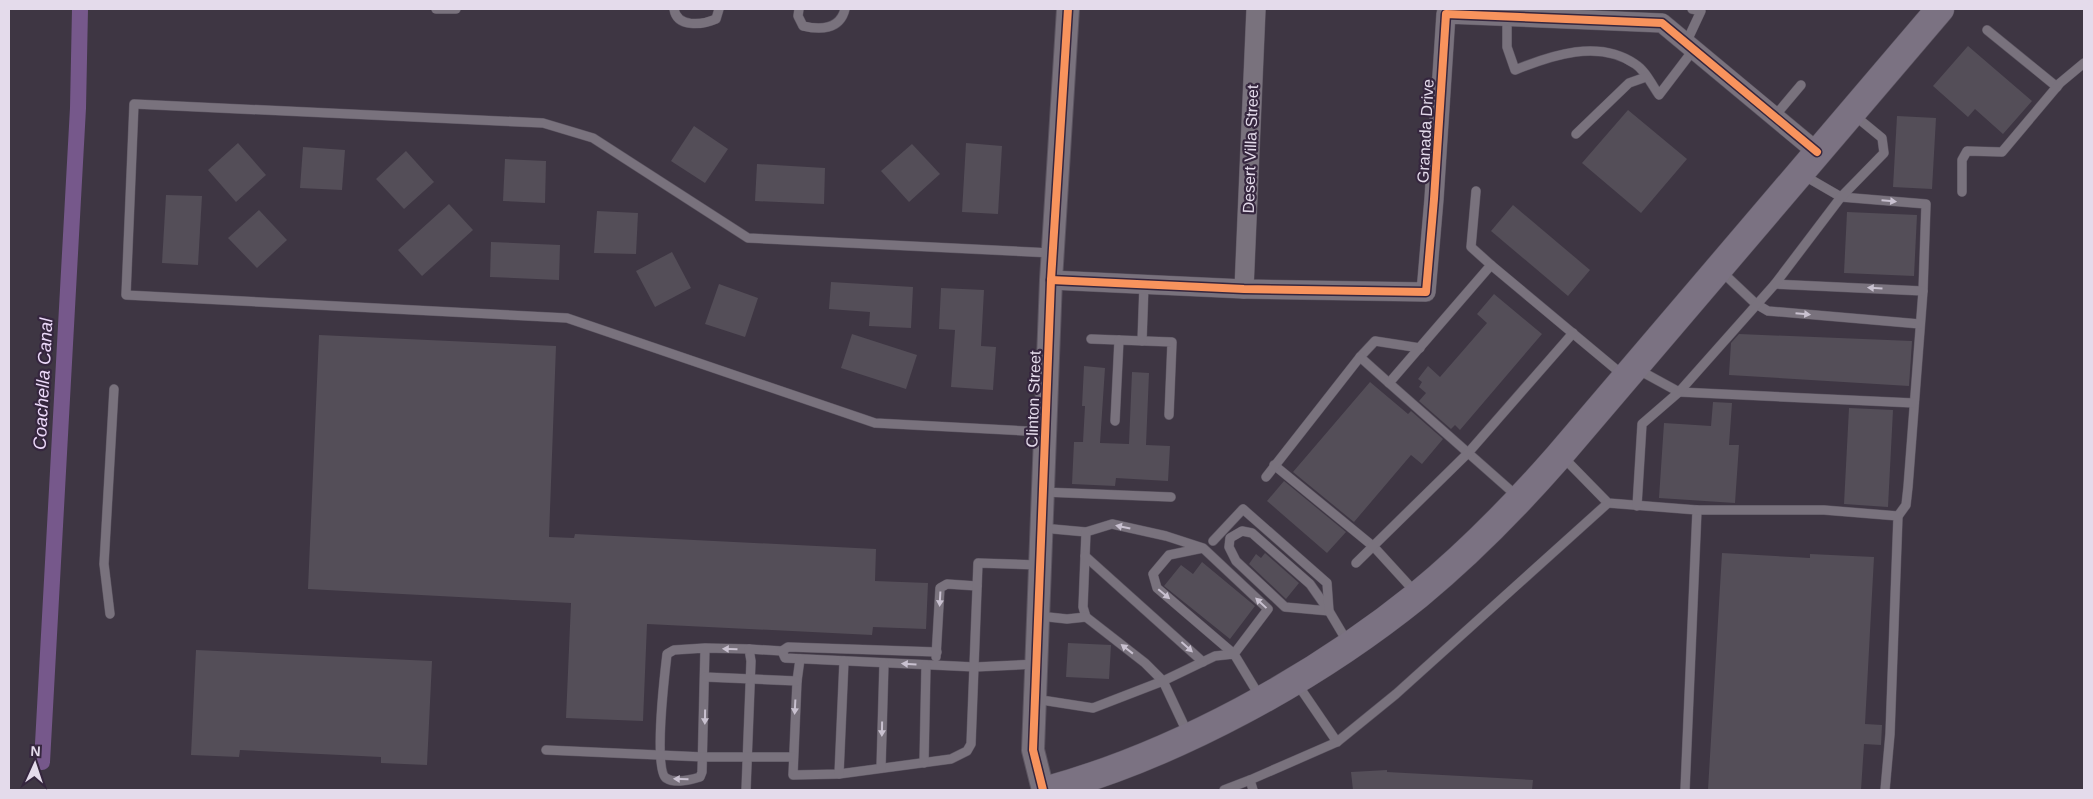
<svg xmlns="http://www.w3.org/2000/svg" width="2093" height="799" font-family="Arial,sans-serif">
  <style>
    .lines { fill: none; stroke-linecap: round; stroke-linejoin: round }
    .canal { stroke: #76588b; stroke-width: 16 }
    .building { fill: #544e58 }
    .service-casing { stroke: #5b5460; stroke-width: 10 }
    .minor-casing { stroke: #5b5460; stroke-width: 20 }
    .tertiary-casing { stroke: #5b5460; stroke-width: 24 }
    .primary-casing { stroke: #5b5460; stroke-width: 29 }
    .service { stroke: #79727d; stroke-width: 9 }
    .minor { stroke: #79727d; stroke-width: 19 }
    .tertiary { stroke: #79727d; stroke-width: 22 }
    .primary { stroke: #7b7282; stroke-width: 28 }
    .cycleway-casing { stroke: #35263e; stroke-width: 11 }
    .cycleway { stroke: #f8935d; stroke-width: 8 }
    .oneway { fill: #c9c1d0 }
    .labels { text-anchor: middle; stroke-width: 4.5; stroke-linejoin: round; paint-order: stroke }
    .street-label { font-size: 16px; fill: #e4dbeb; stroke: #35263e }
    .water-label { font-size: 18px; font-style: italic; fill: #ecd9fa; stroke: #35263e }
  </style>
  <rect width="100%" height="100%" fill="#3e3643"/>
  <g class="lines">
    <polyline class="canal" points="42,762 78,108 80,9"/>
  </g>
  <g class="building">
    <polygon points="1968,46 2032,101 2003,134 1975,109 1968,117 1933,86"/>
    <polygon points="1628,110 1687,159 1641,213 1582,163"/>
    <polygon points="1897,116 1936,118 1932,189 1893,187"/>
    <polygon points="694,126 728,149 705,183 671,161"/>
    <polygon points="238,143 266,175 236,202 208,170"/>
    <polygon points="966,143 1002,146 998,214 962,212"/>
    <polygon points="912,144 940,174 909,202 881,171"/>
    <polygon points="303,147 345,150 342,190 300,188"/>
    <polygon points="406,151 434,182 404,209 376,179"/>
    <polygon points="505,159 546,161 545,203 503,201"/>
    <polygon points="757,164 825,168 824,204 755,201"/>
    <polygon points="166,195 202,196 198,265 162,263"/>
    <polygon points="449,204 473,230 422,276 398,250"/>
    <polygon points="1513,205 1590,270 1568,296 1491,231"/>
    <polygon points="259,210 287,240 257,268 228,238"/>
    <polygon points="597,211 638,213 636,254 594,253"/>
    <polygon points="1847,212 1917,215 1914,276 1844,273"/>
    <polygon points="491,242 560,245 559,280 490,277"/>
    <polygon points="672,252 691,288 655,307 636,271"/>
    <polygon points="831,282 913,287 911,328 869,326 870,312 829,309"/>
    <polygon points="719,284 758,298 745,337 705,324"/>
    <polygon points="941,288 984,290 981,346 996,347 993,390 951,387 955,330 939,329"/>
    <polygon points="1494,294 1542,334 1460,430 1455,425 1451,429 1419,401 1426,393 1419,387 1422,382 1418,379 1428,366 1440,377 1487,323 1477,314"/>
    <polygon points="852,334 917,355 906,389 841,368"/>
    <polygon points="1739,334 1912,341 1909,386 1729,375 1731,343"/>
    <polygon points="319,335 556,346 549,537 574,538 575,534 876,549 875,581 928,583 926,629 873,627 872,635 647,624 643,721 566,718 571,603 308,589"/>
    <polygon points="1084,366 1105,368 1100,443 1129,444 1132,372 1149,373 1146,445 1170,446 1168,481 1116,478 1115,486 1072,484 1074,442 1083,442 1085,406 1082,406"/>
    <polygon points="1370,382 1408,414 1411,411 1443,439 1422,464 1411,455 1354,522 1293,472"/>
    <polygon points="1713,402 1732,403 1729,445 1739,445 1735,503 1659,498 1664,423 1711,426"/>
    <polygon points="1849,408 1893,410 1888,507 1844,504"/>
    <polygon points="1284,481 1346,532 1327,553 1267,501"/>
    <polygon points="1265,553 1299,583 1286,599 1249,564 1256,554 1261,558"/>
    <polygon points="1722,553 1810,558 1810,554 1874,557 1865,724 1882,725 1881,745 1864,744 1861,790 1708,790"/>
    <polygon points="1202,562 1255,606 1230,639 1164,586 1181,565 1193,574"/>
    <polygon points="1068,643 1111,645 1109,679 1066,677"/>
    <polygon points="196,650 432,661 427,765 381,763 381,757 240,750 239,757 191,755"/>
    <polygon points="1387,770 1387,772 1533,780 1532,790 1353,790 1351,772"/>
  </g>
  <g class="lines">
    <g class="service-casing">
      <g id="service">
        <polyline points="436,9 456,9"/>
        <path d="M 674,9 C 677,28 702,25 716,19 L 719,9"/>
        <path d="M 799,9 L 798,16 L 803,26 C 820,30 840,30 845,9"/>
        <path d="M 1507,17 L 1507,47 L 1515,70 C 1552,55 1599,39 1635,64 C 1645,70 1652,85 1659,95 L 1694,49"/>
        <polyline points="1987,30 2057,87"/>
        <polyline points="1686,43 1701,11 1692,9"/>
        <polyline points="1774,117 1801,85"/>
        <polyline points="1576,134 1629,83 1646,77"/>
        <polyline points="1803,175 1841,197 1926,204 1923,291 1908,487 1906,505 1898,516"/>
        <polyline points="1476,191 1471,247 1491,265"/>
        <polyline points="1962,192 1962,160 1967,151 2002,152 2060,83 2084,63"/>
        <polyline points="1721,271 1756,304 1768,311 1920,324"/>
        <polyline points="1775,284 1923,291"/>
        <polyline points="1091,339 1172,342 1169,415"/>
        <polyline points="1142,341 1144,285"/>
        <polyline points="1360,357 1375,341 1420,348"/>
        <polyline points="1637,369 1679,392 1914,403"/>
        <polyline points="1115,421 1119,340"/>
        <polyline points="1045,432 875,423 567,318 126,295 134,104 543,123 593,138 748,238 1052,253"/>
        <polyline points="1562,456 1608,503 1697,510 1685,790"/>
        <polyline points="1274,465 1374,547 1416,593"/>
        <polyline points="1266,477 1360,357 1389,383"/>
        <polyline points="1043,492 1171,497"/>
        <polyline points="1518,497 1389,383 1491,265 1624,376"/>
        <polyline points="1637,506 1642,424 1679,392 1775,284 1841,197 1884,153 1882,138 1854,115"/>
        <polyline points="1697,510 1824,510 1898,516 1890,734 1885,790"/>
        <polyline points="1042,528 1086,532 1112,524 1166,536 1203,548 1268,609 1234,654 1157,588 1153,574 1169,555 1203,548"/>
        <polygon points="1242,531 1252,533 1310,584 1329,611 1285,607 1236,561 1229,547 1230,538"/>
        <polyline points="1086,532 1083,607 1086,617 1145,663 1163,681 1215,656 1234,654 1260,697"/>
        <polyline points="1213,541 1243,509 1327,583 1329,611 1348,643"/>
        <polyline points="1085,556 1203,662"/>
        <polyline points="1356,563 1468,453 1573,333"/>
        <polyline points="110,614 104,564 114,389"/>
        <polyline points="1039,616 1067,619 1086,617"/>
        <path d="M 705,648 L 674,650 L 667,654 C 665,671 653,771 666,778 C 675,784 690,780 700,777 L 702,772 L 705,648 L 749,649 L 751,661 L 746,790"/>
        <polyline points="749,649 782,651"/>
        <polyline points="937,652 788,647 782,651 785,658 975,667 1037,664"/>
        <polyline points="936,657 940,588 947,584 977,586"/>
        <polyline points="800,659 797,681 793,775 839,774 951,759 967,751 971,744 978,563 1039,565"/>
        <polyline points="705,677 797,681"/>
        <polyline points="1296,682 1337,742"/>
        <polyline points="1035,699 1093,708 1163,681 1188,734"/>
        <polyline points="546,750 704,757 793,757"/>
        <polyline points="924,763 926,665"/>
        <polyline points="881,768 884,663"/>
        <polyline points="839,774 844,661"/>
        <polyline points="1224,790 1250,780"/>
        <polyline points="1253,790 1250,780 1337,742 1396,694 1608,503"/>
      </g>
    </g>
    <g class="minor-casing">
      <g id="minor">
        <polyline points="1051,280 1244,289 1426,292 1434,199 1446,14 1662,23 1817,152"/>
        <polyline points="1244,289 1256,9"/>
      </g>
    </g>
    <g class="tertiary-casing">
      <polyline id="tertiary" points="1043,790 1033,750 1051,280 1068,9"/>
    </g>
    <g class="primary-casing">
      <path id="primary" d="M 1048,790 C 1177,754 1314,679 1418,595 C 1469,553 1515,506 1558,457 L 1940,9"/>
    </g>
    <use href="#service" class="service"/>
    <use href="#minor" class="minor"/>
    <use href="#tertiary" class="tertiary"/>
    <use href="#primary" class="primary"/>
    <g class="cycleway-casing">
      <g id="cycleway">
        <polyline points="1051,280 1244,289 1426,292 1434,199 1446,14 1662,23 1817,152"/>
        <polyline points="1043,790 1033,750 1051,280 1068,9"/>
      </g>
    </g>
    <use href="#cycleway" class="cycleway"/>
  </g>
  <defs><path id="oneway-solid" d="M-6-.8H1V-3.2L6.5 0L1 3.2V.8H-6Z" transform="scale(1.25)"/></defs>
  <g class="oneway">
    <use href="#oneway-solid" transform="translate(1889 201) rotate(5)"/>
    <use href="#oneway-solid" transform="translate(1875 288) rotate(-177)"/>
    <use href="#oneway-solid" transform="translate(1803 314) rotate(5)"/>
    <use href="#oneway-solid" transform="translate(1123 527) rotate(-168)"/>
    <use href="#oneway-solid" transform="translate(1164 594) rotate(40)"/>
    <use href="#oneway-solid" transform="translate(940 599) rotate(93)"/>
    <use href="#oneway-solid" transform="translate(1261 603) rotate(-137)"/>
    <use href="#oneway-solid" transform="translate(1187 647) rotate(42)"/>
    <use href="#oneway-solid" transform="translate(730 649) rotate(-178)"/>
    <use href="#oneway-solid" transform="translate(1127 649) rotate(-142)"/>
    <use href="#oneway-solid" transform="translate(909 664) rotate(-177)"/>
    <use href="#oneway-solid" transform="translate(795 707) rotate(93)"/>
    <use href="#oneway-solid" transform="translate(705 717) rotate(91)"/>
    <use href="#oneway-solid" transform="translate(882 729) rotate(91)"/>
    <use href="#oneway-solid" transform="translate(681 779) rotate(-179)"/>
  </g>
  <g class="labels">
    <g class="street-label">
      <text transform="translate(1425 131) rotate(-87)" y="6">Granada Drive</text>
      <text transform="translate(1250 149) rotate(-88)" y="6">Desert Villa Street</text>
      <text transform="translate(1033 399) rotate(-88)" y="6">Clinton Street</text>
    </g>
    <g class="water-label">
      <text transform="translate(43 384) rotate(-87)" y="6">Coachella Canal</text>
    </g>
  </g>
  <rect width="2093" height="799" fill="none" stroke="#e4dbeb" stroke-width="20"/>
  <g transform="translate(35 764) rotate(3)" stroke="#35263e" stroke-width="4" paint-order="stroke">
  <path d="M0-4L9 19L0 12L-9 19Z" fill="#e4dbeb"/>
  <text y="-8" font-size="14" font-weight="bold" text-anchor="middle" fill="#e4dbeb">N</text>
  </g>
</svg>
